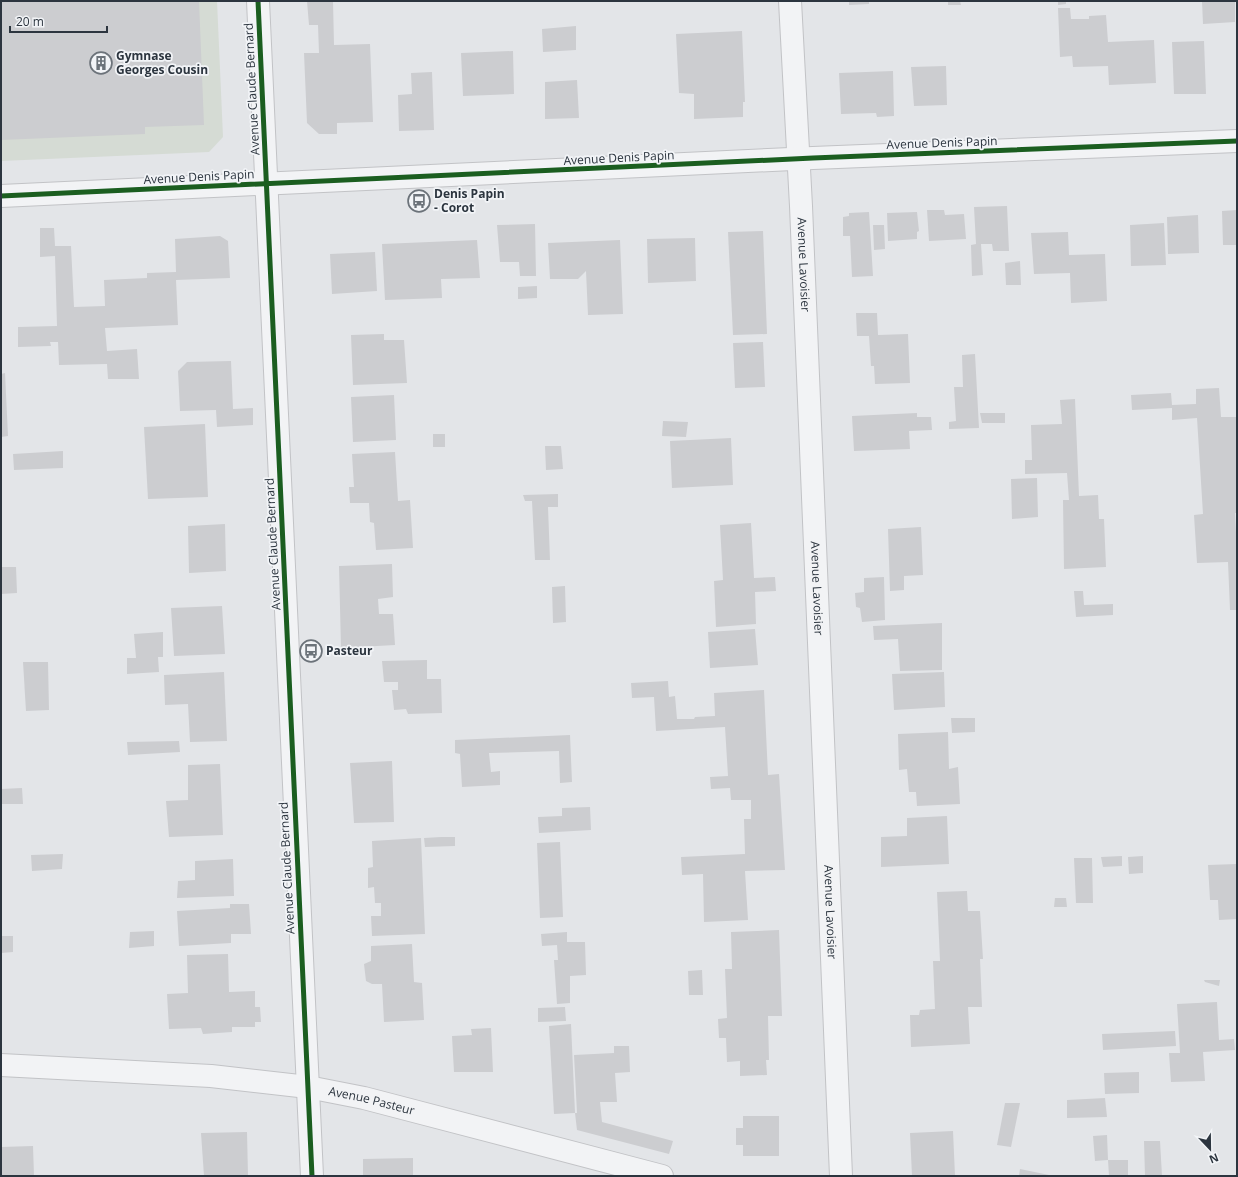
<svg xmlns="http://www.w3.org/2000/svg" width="1238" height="1177" font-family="'Open Sans',sans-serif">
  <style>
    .green { fill: #d5dbd4 }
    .building { fill: #cccdd0 }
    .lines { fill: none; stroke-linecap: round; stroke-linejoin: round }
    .minor-casing { stroke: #c2c3c6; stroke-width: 24 }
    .minor { stroke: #f2f3f5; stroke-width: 22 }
    .cycleway-casing { stroke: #f2f4f7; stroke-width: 8 }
    .cycleway { stroke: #1b5e20; stroke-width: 5 }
    .labels { text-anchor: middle; stroke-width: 3.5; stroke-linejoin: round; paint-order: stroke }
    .poi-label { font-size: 12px; font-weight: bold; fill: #2c353f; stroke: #f2f4f7; text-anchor: start }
    .street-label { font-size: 12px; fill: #2c353f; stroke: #f2f4f7 }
  </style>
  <rect width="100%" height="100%" fill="#e3e5e8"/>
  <polygon class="green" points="1,1 217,1 223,137 209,152 1,161"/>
  <g class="building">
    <polygon points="1,1 199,1 204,125 145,127 145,134 1,140"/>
    <polygon points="307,1 333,1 334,45 370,44 373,122 337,123 337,134 319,134 307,123 304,53 319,53 318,25 309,25"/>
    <polygon points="849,1 869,1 869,4 849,5"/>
    <polygon points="948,1 960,1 961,5 948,5"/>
    <polygon points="1058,1 1066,1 1066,4 1058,5"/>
    <polygon points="1202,1 1235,1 1235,22 1203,24"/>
    <polygon points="1058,8 1070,8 1071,19 1089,19 1089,16 1106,15 1108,42 1154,40 1156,83 1109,85 1108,66 1073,67 1072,56 1060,57"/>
    <polygon points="576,26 576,50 543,52 542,29"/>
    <polygon points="742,31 745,102 743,102 743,117 694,119 694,94 679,93 676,34"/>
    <polygon points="1204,41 1206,94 1174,94 1172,42"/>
    <polygon points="513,51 514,94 463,96 461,53"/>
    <polygon points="946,66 947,105 914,106 911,67"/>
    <polygon points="893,71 894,116 877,117 876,113 841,114 839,73"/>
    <polygon points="432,72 434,130 399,131 398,95 412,94 411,73"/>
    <polygon points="577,80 579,118 545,119 545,82"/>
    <polygon points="1007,206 1009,251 993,251 992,244 981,244 983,275 972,276 971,245 976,244 974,207"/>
    <polygon points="927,210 944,210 945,215 964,214 966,239 929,241"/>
    <polygon points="1237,210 1237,245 1223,245 1222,211"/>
    <polygon points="869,212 873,276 852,277 850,236 843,236 843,217 849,216 849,213"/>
    <polygon points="917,212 919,231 917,232 917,239 888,241 887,213"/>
    <polygon points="1198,215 1199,253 1168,254 1167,217"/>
    <polygon points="1164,223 1166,265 1131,266 1130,225"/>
    <polygon points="535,224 536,276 520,276 519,262 500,262 497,225"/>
    <polygon points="873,225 884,225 885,249 874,250"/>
    <polygon points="40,228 54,228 55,246 71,246 74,307 105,306 104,280 147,278 147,273 176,272 175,239 220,236 228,241 230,278 176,280 178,325 105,328 107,351 137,349 139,379 108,379 107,364 59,365 58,342 50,342 51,346 18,347 18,327 57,326 55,256 40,257"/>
    <polygon points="763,231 767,334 733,335 728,232"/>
    <polygon points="1068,232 1069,255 1105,254 1107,301 1071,303 1070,273 1034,274 1031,233"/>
    <polygon points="695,238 696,281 648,283 647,239"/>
    <polygon points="477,240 480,278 441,279 442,298 385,300 382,244"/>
    <polygon points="620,240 623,314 588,315 586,271 578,279 550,279 548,243"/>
    <polygon points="375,252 377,291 332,294 330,254"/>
    <polygon points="1020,261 1021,285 1006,285 1005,263"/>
    <polygon points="537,286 537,298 518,299 518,287"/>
    <polygon points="856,313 877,313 878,335 908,334 910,383 875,384 874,366 871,366 869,336 857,336"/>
    <polygon points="384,334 384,340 404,340 407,383 353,385 351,335"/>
    <polygon points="763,342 765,387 735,388 733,343"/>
    <polygon points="975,354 979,428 949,429 949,422 956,421 954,387 963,387 962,355"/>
    <polygon points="231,361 233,409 253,408 253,425 217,427 216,410 180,411 178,371 187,362"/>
    <polygon points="5,373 8,436 1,437 1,374"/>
    <polygon points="1219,388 1221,417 1237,417 1237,513 1235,513 1237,552 1237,610 1230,610 1228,562 1197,563 1194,515 1203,514 1197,418 1172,420 1172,408 1132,410 1131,395 1171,393 1172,405 1196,404 1196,389"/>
    <polygon points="394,395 396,440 353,442 351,397"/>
    <polygon points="1075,399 1079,496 1098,495 1099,519 1104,519 1106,567 1064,569 1063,500 1069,500 1067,473 1025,474 1025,460 1032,460 1031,425 1062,424 1060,400"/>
    <polygon points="917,413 917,417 931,417 932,430 909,431 910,449 854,451 852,416"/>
    <polygon points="980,413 1005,413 1005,423 982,423"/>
    <polygon points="663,421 688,422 686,437 662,436"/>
    <polygon points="205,424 208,497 148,499 144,427"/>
    <rect x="433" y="434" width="12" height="13"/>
    <polygon points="731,438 733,485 672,488 670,441"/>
    <polygon points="545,446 561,446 563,469 546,470"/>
    <polygon points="63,451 63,468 14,470 13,454"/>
    <polygon points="395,452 398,501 410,500 413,548 376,550 374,523 370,522 369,503 350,503 349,487 354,487 352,454"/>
    <polygon points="1037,478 1038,517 1012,519 1011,479"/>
    <polygon points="558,494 558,507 548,507 550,560 535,560 532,501 525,501 523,495"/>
    <polygon points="751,523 754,578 775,577 776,591 755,592 756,624 716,627 714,581 723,580 720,525"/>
    <polygon points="225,524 226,571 189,573 188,526"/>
    <polygon points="921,527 923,575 904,576 904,590 890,591 888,529"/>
    <polygon points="392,564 393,597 378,599 379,614 393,614 395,645 341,648 339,566"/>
    <polygon points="1,567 16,567 17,593 1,594"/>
    <polygon points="884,577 885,620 862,622 860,608 856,607 855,593 864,592 864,578"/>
    <polygon points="565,586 566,622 553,623 552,587"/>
    <polygon points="1074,591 1083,591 1084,605 1113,604 1113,615 1076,617"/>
    <polygon points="222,606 225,654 174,656 171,608"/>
    <polygon points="942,623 942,670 900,671 898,639 874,640 873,626"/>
    <polygon points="755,629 758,665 710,668 708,632"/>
    <polygon points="163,632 163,657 158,657 159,672 127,674 127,658 136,658 134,634"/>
    <polygon points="427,660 427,679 441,679 442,713 408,714 406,709 394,710 392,690 398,690 398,682 384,682 382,661"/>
    <polygon points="23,662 48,662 49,710 26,711"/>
    <polygon points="224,672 227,741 190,742 188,704 165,705 164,675"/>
    <polygon points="944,672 945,707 894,710 892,674"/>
    <polygon points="668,681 669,697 675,696 677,719 694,719 695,717 715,716 714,693 764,690 768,775 779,774 785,870 745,871 748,920 704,922 703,874 682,875 681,857 745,854 744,819 751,819 751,800 731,800 730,788 711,789 710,777 728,776 725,727 656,731 654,697 632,698 631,683"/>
    <polygon points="951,718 975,718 975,732 952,733"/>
    <polygon points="948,732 949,769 958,767 960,804 917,806 916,792 909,792 907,769 899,770 898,734"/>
    <polygon points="570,735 572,782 560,783 559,751 489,753 491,772 500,771 500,785 462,787 460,754 455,753 455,740"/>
    <polygon points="179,741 180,752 128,755 127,742"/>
    <polygon points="392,761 394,822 354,823 350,763"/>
    <polygon points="220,764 223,835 169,837 166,801 188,800 188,765"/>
    <polygon points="22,788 23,804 1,804 1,789"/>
    <polygon points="590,807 591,830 539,833 538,817 562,816 562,808"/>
    <polygon points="947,816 949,864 881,867 881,837 907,836 907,818"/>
    <polygon points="441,837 455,837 455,846 425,847 424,838"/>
    <polygon points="421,838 425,934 372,936 371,916 381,916 381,903 375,903 374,887 368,888 368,868 373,867 372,841"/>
    <polygon points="560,842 563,917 540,918 537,843"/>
    <polygon points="63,854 62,869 32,871 31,855"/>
    <polygon points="1122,856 1122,866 1103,867 1101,857"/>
    <polygon points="1143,856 1143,873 1129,874 1128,857"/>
    <polygon points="1074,858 1092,858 1093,903 1076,903"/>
    <polygon points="233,859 234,896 177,898 178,881 195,880 195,861"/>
    <polygon points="1237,864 1237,919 1219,920 1218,900 1210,900 1208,865"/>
    <polygon points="967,891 968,911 980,911 983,959 980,959 982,1007 968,1007 970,1044 911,1047 910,1015 919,1015 920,1010 935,1009 933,961 940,961 937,892"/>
    <polygon points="1055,898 1066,898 1067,907 1054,907"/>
    <polygon points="230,904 249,904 251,934 231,934 231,943 179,946 177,911 230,908"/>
    <polygon points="779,930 782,1016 768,1016 769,1060 766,1060 767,1075 740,1076 740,1061 727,1062 726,1038 719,1038 718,1019 727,1018 725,969 732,969 731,932"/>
    <polygon points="154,931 154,946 129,948 130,932"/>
    <polygon points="567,932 567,942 585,942 586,975 570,976 570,1003 557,1004 554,960 558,960 557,945 542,946 541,934"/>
    <polygon points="1,936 13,936 13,952 1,953"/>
    <polygon points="412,944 414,982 422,983 424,1020 384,1022 382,984 372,984 366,981 364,964 371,961 371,946"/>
    <polygon points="228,954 229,992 255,991 255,1007 260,1007 261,1022 255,1022 255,1027 232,1027 232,1032 203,1034 201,1028 169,1029 167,994 188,993 187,955"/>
    <polygon points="702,970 703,995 689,995 688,971"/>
    <polygon points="1204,980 1220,980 1219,986 1205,982"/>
    <polygon points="1217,1002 1219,1040 1234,1039 1235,1050 1203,1052 1205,1081 1171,1082 1169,1053 1180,1053 1177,1004"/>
    <polygon points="565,1007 566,1021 538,1022 538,1008"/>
    <polygon points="571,1024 575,1113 554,1114 549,1026"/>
    <polygon points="491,1028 493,1072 454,1072 452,1036 472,1035 471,1029"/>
    <polygon points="1175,1031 1176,1046 1103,1050 1102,1034"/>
    <polygon points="614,1046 629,1046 630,1072 615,1073 617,1102 600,1102 602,1122 673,1141 669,1154 577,1130 575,1113 577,1113 574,1055 614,1053"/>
    <polygon points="1139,1072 1139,1093 1105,1094 1104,1073"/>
    <polygon points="1105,1098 1107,1117 1067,1118 1067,1100"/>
    <polygon points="1005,1103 1020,1103 1011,1147 997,1145"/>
    <polygon points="743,1116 779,1116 779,1156 743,1156 743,1145 736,1145 736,1128 743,1128"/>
    <polygon points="953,1131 955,1176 912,1176 910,1133"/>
    <polygon points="247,1132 248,1176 204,1176 201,1133"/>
    <polygon points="1107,1135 1108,1160 1095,1161 1093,1136"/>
    <polygon points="1144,1141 1160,1141 1162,1176 1145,1176"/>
    <polygon points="33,1146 34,1176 1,1176 1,1147"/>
    <polygon points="413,1158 413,1176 363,1176 363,1159"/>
    <polygon points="1108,1160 1128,1160 1128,1176 1109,1176"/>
    <polygon points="1020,1169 1049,1175 1049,1176 1019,1176"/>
  </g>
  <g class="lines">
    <g class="minor-casing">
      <g id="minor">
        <polyline points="258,1 312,1176"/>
        <path id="s1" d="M 790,1 L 801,206 L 841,1176"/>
        <polyline points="1,196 813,158 1237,141"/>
        <path id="s2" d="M 1,1065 L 211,1076 L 308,1087 L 364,1098 L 662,1176"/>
      </g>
    </g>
    <use href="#minor" class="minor"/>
    <g class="cycleway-casing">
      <g id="cycleway">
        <polyline points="258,1 312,1176"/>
        <polyline points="1,196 813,158 1237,141"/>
      </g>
    </g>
    <use href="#cycleway" class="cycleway"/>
  </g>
  <defs>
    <g id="building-ring" transform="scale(1.15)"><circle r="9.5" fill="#f2f4f7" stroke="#6c737a" stroke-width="1.5"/><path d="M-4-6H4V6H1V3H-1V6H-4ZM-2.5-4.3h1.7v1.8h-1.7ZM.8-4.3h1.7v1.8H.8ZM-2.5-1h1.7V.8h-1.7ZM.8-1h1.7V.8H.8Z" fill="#6c737a"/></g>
    <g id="bus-ring" transform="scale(1.15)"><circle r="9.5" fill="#f2f4f7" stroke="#6c737a" stroke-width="1.5"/><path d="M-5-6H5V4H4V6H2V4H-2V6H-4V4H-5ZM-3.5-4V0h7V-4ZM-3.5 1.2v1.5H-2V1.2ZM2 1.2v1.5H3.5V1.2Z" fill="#6c737a"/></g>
  </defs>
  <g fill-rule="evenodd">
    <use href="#building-ring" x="101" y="63"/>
    <use href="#bus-ring" x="419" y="201"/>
    <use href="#bus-ring" x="311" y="651"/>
  </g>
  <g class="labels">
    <g class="poi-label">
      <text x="116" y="60">Gymnase<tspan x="116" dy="14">Georges Cousin</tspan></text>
      <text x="434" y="198">Denis Papin<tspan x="434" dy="14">- Corot</tspan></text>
      <text x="326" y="655">Pasteur</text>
    </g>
    <g class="street-label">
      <text transform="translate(252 89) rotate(-93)" y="4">Avenue Claude Bernard</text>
      <text transform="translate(942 143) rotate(-2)" y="4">Avenue Denis Papin</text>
      <text transform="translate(619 158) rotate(-3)" y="4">Avenue Denis Papin</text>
      <text transform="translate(199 177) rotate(-3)" y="4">Avenue Denis Papin</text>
      <text dy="4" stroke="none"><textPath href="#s1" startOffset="264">Avenue Lavoisier</textPath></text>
      <text transform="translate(273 544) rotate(-93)" y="4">Avenue Claude Bernard</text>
      <text dy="4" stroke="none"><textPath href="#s1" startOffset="588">Avenue Lavoisier</textPath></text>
      <text transform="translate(287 868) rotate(-93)" y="4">Avenue Claude Bernard</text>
      <text dy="4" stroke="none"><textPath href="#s1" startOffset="912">Avenue Lavoisier</textPath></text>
      <text dy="4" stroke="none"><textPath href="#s2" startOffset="373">Avenue Pasteur</textPath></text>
    </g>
  </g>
  <rect width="1238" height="1177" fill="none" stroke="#2c353f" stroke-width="4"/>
  <g transform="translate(1210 1149) rotate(158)" stroke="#f2f4f7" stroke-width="3" paint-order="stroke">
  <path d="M0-3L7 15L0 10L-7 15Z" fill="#2c353f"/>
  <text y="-6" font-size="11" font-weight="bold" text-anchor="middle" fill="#2c353f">N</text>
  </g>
  <path d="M10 26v6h97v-6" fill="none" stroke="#2c353f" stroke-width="2"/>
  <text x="16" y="26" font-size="12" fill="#2c353f" stroke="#f2f4f7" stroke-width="3" paint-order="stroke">20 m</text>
</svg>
